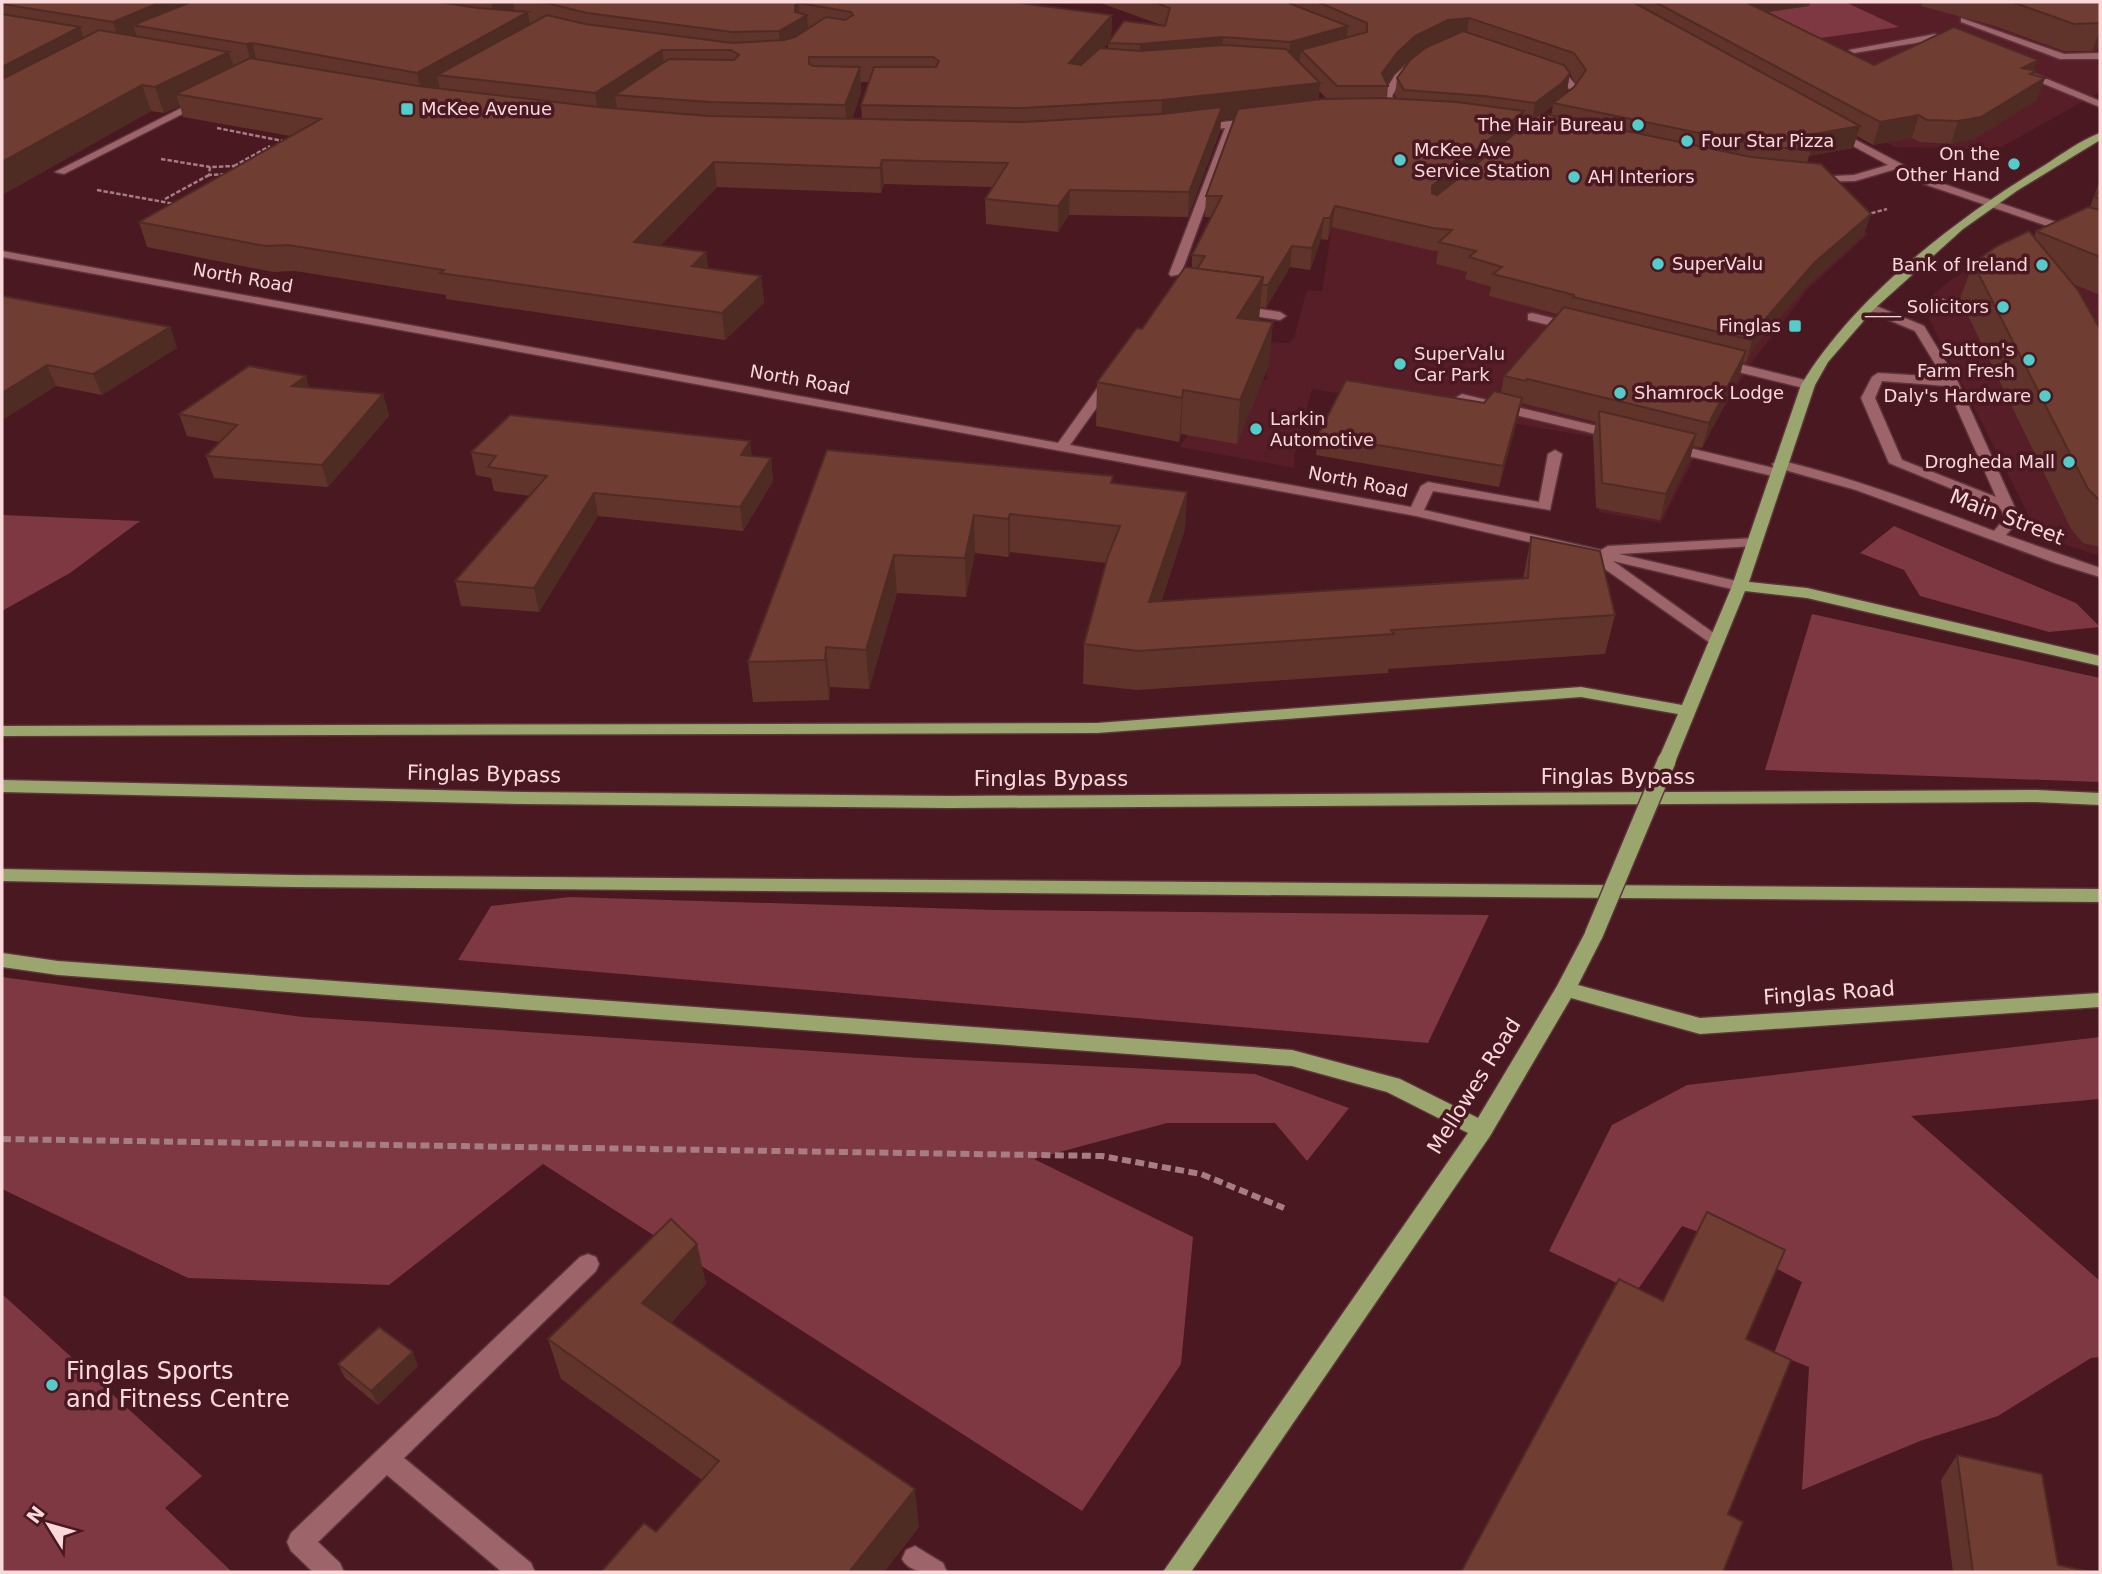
<svg xmlns="http://www.w3.org/2000/svg" width="2102" height="1574" font-family="'DejaVu Sans',sans-serif">
  <style>
    .built { fill: #571e27 }
    .green { fill: #7d3842 }
    .lines { fill: none; stroke-linecap: round; stroke-linejoin: round }
    .minor-casing { stroke: #5d343c; stroke-width: 3 }
    .major-casing { stroke: #5d343c; stroke-width: 3 }
    .path-far2 { stroke: #a57d82; stroke-width: 2.5; stroke-dasharray: 4.5 2; stroke-linecap: butt }
    .path-far1 { stroke: #a57d82; stroke-width: 3.5; stroke-dasharray: 5 2.5; stroke-linecap: butt }
    .path { stroke: #a57d82; stroke-width: 6; stroke-dasharray: 9 4.5; stroke-linecap: butt }
    .minor { fill: #9d646a; fill-rule: evenodd }
    .major { fill: #9ba56e; fill-rule: evenodd }
    .major-bridge-casing { stroke: #5d343c; stroke-width: 21; stroke-linecap: butt }
    .major-bridge { stroke: #9ba56e; stroke-width: 18 }
    .wall { fill: #60342b; fill-rule: evenodd }
    .shaded-wall { fill: #4e2b23 }
    .building { fill: #703d32; stroke: #4e2b23; stroke-width: 2 }
    .poi-dot { fill: #53cdca; stroke: #491820; stroke-width: 2.5 }
    .labels { text-anchor: middle; stroke-width: 7; stroke-linejoin: round; paint-order: stroke }
    .far-poi-label { font-size: 18px; fill: #fad9db; stroke: #491820; text-anchor: start }
    .far-street-label { font-size: 18px; fill: #fad9db; stroke: #491820 }
    .street-label { font-size: 21px; fill: #fad9db; stroke: #491820 }
    .near-poi-label { font-size: 24px; fill: #fad9db; stroke: #491820; text-anchor: start }
  </style>
  <rect width="100%" height="100%" fill="#491820"/>
  <g class="built">
    <polygon points="1722,2 2100,2 2100,92 1998,149 1894,147 1815,104"/>
    <polygon points="1348,126 1847,220 1868,234 1809,288 1752,362 1698,450 1661,523 1599,512 1593,437 1312,389 1295,453 1294,468 1180,447 1215,389 1228,376 1267,380 1268,342 1289,343 1294,338 1307,290 1322,291"/>
    <polygon points="2047,233 2100,255 2100,556 2039,536 1929,319 1931,297 1948,282 1969,268"/>
  </g>
  <g class="green">
    <polygon points="1722,2 1845,2 1899,27 1799,41"/>
    <polygon points="2,515 140,521 70,573 2,611"/>
    <polygon points="1894,526 2076,603 2100,627 2049,632 1920,596 1904,570 1860,553"/>
    <polygon points="1812,614 2100,678 2100,782 1765,770"/>
    <polygon points="570,897 995,910 1489,915 1428,1043 458,960 491,906"/>
    <polygon points="2,977 303,1017 919,1058 1255,1074 1349,1108 1307,1161 1275,1123 1167,1123 1034,1159 1193,1237 1181,1364 1082,1511 543,1164 389,1285 188,1278 2,1189"/>
    <polygon points="2100,1037 2100,1099 1911,1116 2100,1281 2100,1357 2091,1358 1998,1416 1920,1441 1802,1490 1809,1367 1774,1353 1802,1282 1726,1242 1682,1226 1636,1292 1549,1251 1612,1125 1687,1085"/>
    <polygon points="2,1294 202,1476 165,1508 232,1572 2,1572"/>
  </g>
  <g class="lines">
    <g class="minor-casing">
      <g id="minor">
        <polygon points="1961,18 2064,54 2100,53 2100,59 2060,59 1961,22"/>
        <polygon points="1935,34 1959,44 1954,47 1934,40 1854,53 1849,50"/>
        <polygon points="1413,58 1421,60 1402,79 1392,96 1402,113 1393,115 1382,96 1395,75"/>
        <polygon points="1544,69 1568,76 1580,90 1566,109 1558,107 1570,90 1562,80 1544,73"/>
        <polygon points="2023,69 2100,101 2100,107 2020,74 2018,72"/>
        <polygon points="201,98 204,99 204,103 64,174 55,172"/>
        <polygon points="1256,118 1260,119 1260,123 1235,127 1181,274 1171,276 1169,274 1225,128 1197,131 1192,128 1197,125"/>
        <polygon points="1835,129 1932,180 2100,237 2100,244 1924,184 1896,169 1855,181 1809,182 1809,178 1813,177 1854,175 1888,165 1831,134 1831,130"/>
        <polygon points="2,251 1058,443 1106,376 1111,375 1117,379 1070,445 1411,507 1421,486 1428,482 1539,502 1548,454 1555,450 1562,454 1550,510 1433,491 1424,510 1601,550 1608,546 1755,538 1762,542 1755,546 1619,554 1745,583 1748,586 1740,591 1613,561 1722,639 1724,642 1722,645 1716,647 1592,560 1590,556 1416,516 2,257"/>
        <path d="M 1869,303 L 1924,326 L 1958,382 L 2020,519 L 2006,535 L 2100,568 L 2100,577 L 2055,563 L 1856,490 L 1774,467 L 1772,464 L 1779,460 C 1853,478 1923,504 1994,531 L 2005,518 L 2001,509 L 1889,463 L 1861,398 L 1872,377 L 1878,373 L 1943,377 L 1915,331 L 1865,310 L 1863,307 ZM 1882,381 L 1947,386 L 1996,497 L 1902,460 L 1875,398 Z"/>
        <polygon points="1238,306 1280,312 1286,316 1280,320 1234,313 1232,310"/>
        <polygon points="1532,313 1577,324 1579,327 1573,331 1528,320 1528,314"/>
        <polygon points="1719,359 1813,382 1815,385 1808,389 1714,366 1713,363"/>
        <polygon points="1462,394 1622,432 1624,435 1617,439 1457,401 1455,398"/>
        <polygon points="1668,443 1782,470 1784,473 1777,477 1663,450 1661,447"/>
        <polygon points="588,1254 596,1257 599,1264 596,1271 404,1458 531,1563 535,1572 502,1572 387,1475 318,1542 340,1563 344,1572 313,1572 291,1551 287,1542 291,1533 580,1257"/>
        <path d="M 915,1546 L 943,1563 L 947,1572 C 929,1572 910,1574 902,1559 L 906,1550 Z"/>
      </g>
    </g>
    <g class="major-casing">
      <g id="major">
        <path d="M 2100,133 L 2100,140 L 2018,190 L 1963,229 L 1873,310 L 1828,362 L 1815,385 L 1749,582 L 1807,588 L 2100,656 L 2100,666 L 1807,598 L 1745,591 L 1676,760 L 1667,766 L 1658,760 L 1678,714 L 1581,697 L 1097,733 L 2,736 L 2,726 L 1097,723 L 1581,687 L 1682,705 L 1732,586 L 1801,385 C 1855,296 1957,218 2045,165 C 2062,154 2081,140 2100,133 Z"/>
        <polygon points="2,780 524,792 950,796 2036,790 2100,793 2100,805 2036,802 950,808 524,804 2,792"/>
        <polygon points="2,869 293,875 2100,889 2100,902 293,887 2,881"/>
        <polygon points="1594,927 1601,929 1604,934 1578,985 1700,1018 2100,993 2100,1007 1700,1034 1571,998 1490,1136 1191,1572 1163,1572 1468,1133 1387,1092 1292,1066 58,975 2,967 2,953 58,961 1292,1050 1400,1079 1478,1118 1557,986 1587,929"/>
      </g>
    </g>
    <g class="path-far2">
      <polyline points="217,128 288,142"/>
      <polyline points="161,159 210,167 234,166 234,171"/>
      <polyline points="234,166 270,146"/>
      <polyline points="210,167 209,175 228,174"/>
      <polyline points="97,190 175,204"/>
      <polyline points="165,199 209,175"/>
      <polyline points="1865,215 1887,209"/>
    </g>
    <polyline class="path-far1" points="1935,297 1947,302 1941,308"/>
    <polyline class="path" points="2,1139 1102,1156 1201,1174 1284,1208"/>
    <use href="#minor" class="minor"/>
    <use href="#major" class="major"/>
    <g class="major-bridge-casing">
      <polyline id="major-bridge" points="1594,934 1667,760"/>
    </g>
    <use href="#major-bridge" class="major-bridge"/>
  </g>
  <g class="wall">
    <path d="M 2,2 L 1012,2 L 1112,15 L 1111,39 L 1164,26 L 1098,2 L 1810,2 L 1809,6 L 1768,12 L 1874,65 L 2036,71 L 2034,75 L 2037,100 L 1974,139 L 1951,144 L 1920,142 L 1912,138 L 1873,145 L 1857,136 L 1853,148 L 1809,156 L 1807,163 L 1864,235 L 1809,284 L 1754,347 L 1746,363 L 1743,362 L 1740,375 L 1702,448 L 1693,446 L 1690,459 L 1660,520 L 1596,508 L 1593,436 L 1596,422 L 1522,403 L 1522,406 L 1521,405 L 1499,487 L 1316,455 L 1318,435 L 1484,403 L 1501,393 L 1504,376 L 1557,314 L 1489,296 L 1491,287 L 1465,279 L 1467,272 L 1436,264 L 1438,251 L 1429,250 L 1332,227 L 1328,240 L 1321,239 L 1310,270 L 1290,267 L 1266,308 L 1260,307 L 1259,318 L 1258,321 L 1269,365 L 1237,444 L 1181,434 L 1179,442 L 1096,426 L 1097,382 L 1192,268 L 1192,255 L 1211,217 L 1205,217 L 1206,196 L 1235,118 L 1221,120 L 1220,131 L 1188,217 L 1069,215 L 1058,232 L 986,224 L 985,199 L 992,187 L 884,184 L 881,193 L 717,187 L 660,246 L 706,252 L 708,268 L 761,276 L 764,303 L 725,340 L 446,299 L 446,295 L 295,271 L 273,272 L 147,247 L 139,222 L 290,136 L 183,117 L 180,106 L 164,113 L 151,111 L 2,195 ZM 1108,43 L 1108,49 L 1103,49 ZM 1416,55 L 1397,78 L 1395,96 L 1397,99 L 1387,98 L 1388,86 L 1387,84 L 1394,74 L 1412,57 ZM 1570,74 L 1576,83 L 1574,87 L 1563,95 L 1567,90 ZM 861,82 L 869,82 L 861,105 L 862,119 L 852,119 L 861,93 ZM 1319,91 L 1327,99 L 1318,100 ZM 1553,106 L 1551,115 L 1543,113 ZM 1523,120 L 1531,121 L 1521,129 Z"/>
    <polygon points="1923,2 2100,2 2100,47 2092,51 2064,51 1995,26 1921,6"/>
    <polygon points="2100,180 2100,295 2073,284 2100,329 2100,547 2083,543 2071,529 1960,299 1973,263 2034,237 2036,231 2090,207"/>
    <polygon points="2,297 170,327 177,348 102,395 56,386 2,420"/>
    <polygon points="306,376 309,388 383,394 389,416 328,487 214,478 206,456 220,442 187,436 179,414"/>
    <polygon points="827,450 1187,492 1185,529 1161,602 1523,579 1531,537 1615,615 1605,654 1388,669 1388,673 1137,690 1083,684 1084,644 1106,563 1010,552 1008,557 975,553 966,597 897,593 869,689 830,687 829,700 753,702 748,662"/>
    <polygon points="471,452 752,456 771,458 773,481 743,531 598,516 539,612 461,606 455,581 530,496 494,491 491,478 476,475"/>
    <polygon points="697,1244 706,1284 671,1323 919,1527 884,1572 601,1572 656,1532 702,1480 561,1379 548,1339"/>
    <polygon points="338,1364 418,1366 378,1405 345,1378"/>
    <polygon points="1957,1455 2058,1565 2091,1572 1953,1572 1941,1480"/>
  </g>
  <g class="shaded-wall">
    <polygon points="161,2 226,2 133,25 138,39 121,46 113,22"/>
    <polygon points="491,2 513,2 515,12 495,22"/>
    <polygon points="1736,2 1810,2 1809,6 1732,17"/>
    <polygon points="799,3 800,19 807,15 809,39 781,55 779,31 795,5"/>
    <polygon points="528,12 532,37 437,75 440,89 423,98 417,73"/>
    <polygon points="1112,15 1111,40 1069,88 1069,63"/>
    <polygon points="1469,18 1466,38 1445,40 1412,57 1394,74 1386,86 1382,73 1397,53 1415,36 1448,20"/>
    <polygon points="1348,26 1346,46 1301,50 1300,60 1288,63 1290,42"/>
    <polygon points="80,27 88,51 2,98 2,67"/>
    <polygon points="2100,30 2100,47 2092,51"/>
    <polygon points="1223,37 1222,58 1139,65 1140,44"/>
    <polygon points="252,43 259,68 253,69 246,44"/>
    <polygon points="662,50 666,75 615,95 617,107 599,119 595,93"/>
    <polygon points="229,52 237,77 176,94 180,106 164,113 155,87"/>
    <polygon points="2038,60 2033,72 2036,71 2030,87 2045,78 2037,100 1974,139 1951,144 1958,121 2022,68"/>
    <polygon points="860,67 861,93 847,131 845,105"/>
    <polygon points="1570,73 1567,90 1559,101 1553,103 1553,106 1532,121 1535,103"/>
    <polygon points="1320,83 1317,109 1221,120 1220,131 1188,217 1189,192 1161,126 1162,100"/>
    <polygon points="142,85 151,111 2,195 2,162"/>
    <polygon points="1524,111 1521,131 1429,207 1432,186"/>
    <polygon points="1919,115 1912,138 1873,145 1880,122"/>
    <polygon points="1860,126 1853,148 1809,156 1811,151 1797,137"/>
    <polygon points="882,160 884,184 881,193 880,168"/>
    <polygon points="714,162 717,187 638,268 634,242"/>
    <polygon points="1070,190 1069,215 1058,232 1058,206"/>
    <polygon points="1335,206 1332,227 1328,240 1330,218"/>
    <polygon points="1871,214 1864,235 1809,284 1754,347 1746,363 1752,340 1760,325 1815,262"/>
    <polygon points="1324,218 1321,239 1310,270 1312,248"/>
    <polygon points="1292,246 1290,267 1266,308 1268,285"/>
    <polygon points="706,252 710,278 692,266"/>
    <polygon points="761,276 764,303 725,340 722,313"/>
    <polygon points="1263,277 1259,318 1234,360 1237,318"/>
    <polygon points="1273,322 1269,365 1237,444 1240,400"/>
    <polygon points="170,327 177,348 102,395 93,374"/>
    <polygon points="1746,351 1740,375 1702,448 1709,423"/>
    <polygon points="47,365 56,386 2,420 2,393"/>
    <polygon points="306,376 312,398 292,386"/>
    <polygon points="1183,390 1181,434 1179,442 1182,398"/>
    <polygon points="383,394 389,416 328,487 322,465"/>
    <polygon points="1522,398 1518,418 1499,487 1503,466"/>
    <polygon points="1696,434 1690,459 1660,520 1666,494"/>
    <polygon points="750,441 753,464 741,455"/>
    <polygon points="771,458 773,481 743,531 740,507"/>
    <polygon points="1187,492 1185,529 1147,641 1149,602"/>
    <polygon points="594,493 598,516 539,612 534,588"/>
    <polygon points="1010,514 1010,552 1008,557 1008,519"/>
    <polygon points="974,515 975,553 966,597 965,558"/>
    <polygon points="894,555 897,593 869,689 866,650"/>
    <polygon points="826,647 830,687 829,700 825,660"/>
    <polygon points="697,1244 706,1284 652,1343 642,1303"/>
    <polygon points="413,1352 418,1366 378,1405 371,1391"/>
    <polygon points="915,1489 919,1527 884,1572 849,1572"/>
  </g>
  <g class="building">
    <polygon points="2,2 161,2 113,22 2,4"/>
    <polygon points="191,2 439,2 478,8 528,12 417,73 252,43 246,44 133,25"/>
    <polygon points="535,2 1012,2 1112,15 1069,63 1081,65 1100,48 1140,51 1224,45 1286,49 1320,83 1162,100 1024,108 861,105 874,67 936,67 939,61 933,57 809,57 809,64 813,66 860,67 845,105 709,102 615,95 669,59 734,60 739,55 731,50 662,50 595,93 437,75 547,15 585,24 732,43 784,40 795,37 826,17 845,20 853,15 851,12 799,3 795,5 795,12 807,15 779,31 732,32 587,13 547,3"/>
    <polygon points="1154,2 1286,2 1348,26 1290,42 1223,37 1140,44 1108,43 1124,21 1165,26 1170,8"/>
    <polygon points="1318,2 1633,2 1860,126 1797,137 1811,151 1752,144 1553,103 1574,87 1586,70 1574,53 1469,18 1448,20 1415,36 1397,53 1382,73 1388,86 1337,86 1301,50 1367,32 1367,23"/>
    <polygon points="1655,2 1746,2 1874,65 1954,27 2038,60 2022,68 2036,71 2030,74 2045,78 1981,117 1958,121 1927,120 1919,115 1880,122"/>
    <polygon points="2012,2 2100,2 2100,23 2074,24"/>
    <polygon points="2,14 80,27 2,67"/>
    <polygon points="99,30 229,52 155,87 142,85 2,162 2,79"/>
    <polygon points="1463,31 1564,65 1570,73 1562,83 1535,103 1484,96 1404,90 1397,78 1410,60 1425,48"/>
    <polygon points="250,58 418,86 598,107 709,116 1024,122 1162,114 1222,107 1189,192 1070,190 1058,206 985,199 1008,163 882,160 880,168 714,162 634,242 706,252 692,266 761,276 722,313 440,273 444,270 288,245 265,246 139,222 321,119 176,94"/>
    <polygon points="1383,98 1457,102 1524,111 1432,186 1432,193 1437,195 1541,113 1751,157 1821,164 1871,214 1815,262 1760,325 1752,340 1573,297 1574,295 1493,274 1502,267 1469,257 1476,251 1439,242 1452,230 1433,228 1335,206 1330,218 1324,218 1312,248 1292,246 1268,285 1262,285 1263,277 1197,269 1205,256 1192,255 1222,196 1206,196 1238,109 1322,99"/>
    <polygon points="2100,192 2100,199 2094,196"/>
    <polygon points="2088,207 2100,210 2100,257 2036,231"/>
    <polygon points="2029,231 2078,290 2100,329 2100,501 2088,489 1973,263 1997,246"/>
    <polygon points="1185,267 1263,277 1237,318 1273,322 1240,400 1183,390 1182,398 1097,382 1137,328 1142,329"/>
    <polygon points="3,296 170,327 93,374 47,365 2,393 2,297"/>
    <polygon points="1564,307 1746,351 1709,423 1527,379 1526,381 1504,376"/>
    <polygon points="249,366 306,376 292,386 383,394 322,465 206,456 237,425 179,414"/>
    <polygon points="1346,380 1484,403 1494,391 1522,398 1503,466 1318,435"/>
    <polygon points="1599,411 1696,434 1666,494 1602,483"/>
    <polygon points="510,415 750,441 741,455 771,458 740,507 594,493 534,588 455,581 547,476 488,467 496,456 471,452"/>
    <polygon points="827,450 1113,476 1111,483 1187,492 1149,602 1528,578 1531,537 1600,551 1615,615 1391,630 1394,634 1138,651 1084,644 1108,556 1120,526 1010,514 1008,519 974,515 965,558 894,555 866,650 826,647 825,660 748,662"/>
    <polygon points="1707,1212 1785,1250 1746,1339 1791,1360 1728,1514 1743,1522 1723,1572 1461,1572 1619,1279 1663,1301"/>
    <polygon points="671,1219 697,1244 642,1303 915,1489 849,1572 601,1572 644,1523 656,1532 719,1461 548,1339"/>
    <polygon points="379,1327 413,1352 371,1391 338,1364"/>
    <polygon points="1957,1455 2042,1474 2058,1565 2091,1572 1973,1572"/>
  </g>
  <g class="poi-dot">
    <rect x="400" y="102" width="14" height="14" rx="3.5"/>
    <circle cx="1638" cy="125" r="7"/>
    <circle cx="1687" cy="141" r="7"/>
    <circle cx="1400" cy="160" r="7"/>
    <circle cx="2014" cy="164" r="7"/>
    <circle cx="1574" cy="177" r="7"/>
    <circle cx="1658" cy="264" r="7"/>
    <circle cx="2042" cy="265" r="7"/>
    <circle cx="2003" cy="307" r="7"/>
    <rect x="1788" y="319" width="14" height="14" rx="3.5"/>
    <circle cx="2029" cy="360" r="7"/>
    <circle cx="1400" cy="364" r="7"/>
    <circle cx="1620" cy="393" r="7"/>
    <circle cx="2045" cy="396" r="7"/>
    <circle cx="1256" cy="429" r="7"/>
    <circle cx="2069" cy="462" r="7"/>
    <circle cx="52" cy="1385" r="7"/>
  </g>
  <g class="labels">
    <g class="far-poi-label">
      <text x="421" y="115">McKee Avenue</text>
      <text x="1624" y="131" text-anchor="end">The Hair Bureau</text>
      <text x="1701" y="147">Four Star Pizza</text>
      <text x="1414" y="156">McKee Ave<tspan x="1414" dy="21">Service Station</tspan></text>
      <text x="2000" y="160" text-anchor="end">On the<tspan x="2000" dy="21">Other Hand</tspan></text>
      <text x="1588" y="183">AH Interiors</text>
      <text x="1672" y="270">SuperValu</text>
      <text x="2028" y="271" text-anchor="end">Bank of Ireland</text>
      <text x="1989" y="313" text-anchor="end">____ Solicitors</text>
      <text x="1781" y="332" text-anchor="end">Finglas</text>
      <text x="2015" y="356" text-anchor="end">Sutton's<tspan x="2015" dy="21">Farm Fresh</tspan></text>
      <text x="1414" y="360">SuperValu<tspan x="1414" dy="21">Car Park</tspan></text>
      <text x="1634" y="399">Shamrock Lodge</text>
      <text x="2031" y="402" text-anchor="end">Daly's Hardware</text>
      <text x="1270" y="425">Larkin<tspan x="1270" dy="21">Automotive</tspan></text>
      <text x="2055" y="468" text-anchor="end">Drogheda Mall</text>
    </g>
    <g class="far-street-label">
      <text transform="translate(243 278) rotate(10)" y="6">North Road</text>
      <text transform="translate(800 380) rotate(10)" y="6">North Road</text>
      <text transform="translate(1358 482) rotate(11)" y="6">North Road</text>
    </g>
    <g class="street-label">
      <text transform="translate(2007 517) rotate(21)" y="7">Main Street</text>
      <text transform="translate(484 774) rotate(1)" y="7">Finglas Bypass</text>
      <text x="1618" y="784">Finglas Bypass</text>
      <text x="1051" y="786">Finglas Bypass</text>
      <text transform="translate(1829 993) rotate(-4)" y="7">Finglas Road</text>
      <text transform="translate(1474 1086) rotate(-58)" y="7">Mellowes Road</text>
    </g>
    <g class="near-poi-label">
      <text x="66" y="1379">Finglas Sports<tspan x="66" dy="28">and Fitness Centre</tspan></text>
    </g>
  </g>
  <rect width="2102" height="1574" fill="none" stroke="#fad9db" stroke-width="7"/>
  <g transform="translate(49 1525) rotate(307)" stroke="#491820" stroke-width="5" paint-order="stroke">
  <path d="M0-5L12 26L0 18L-12 26Z" fill="#fad9db"/>
  <text y="-10" font-size="19" font-weight="bold" text-anchor="middle" fill="#fad9db">N</text>
  </g>
</svg>
